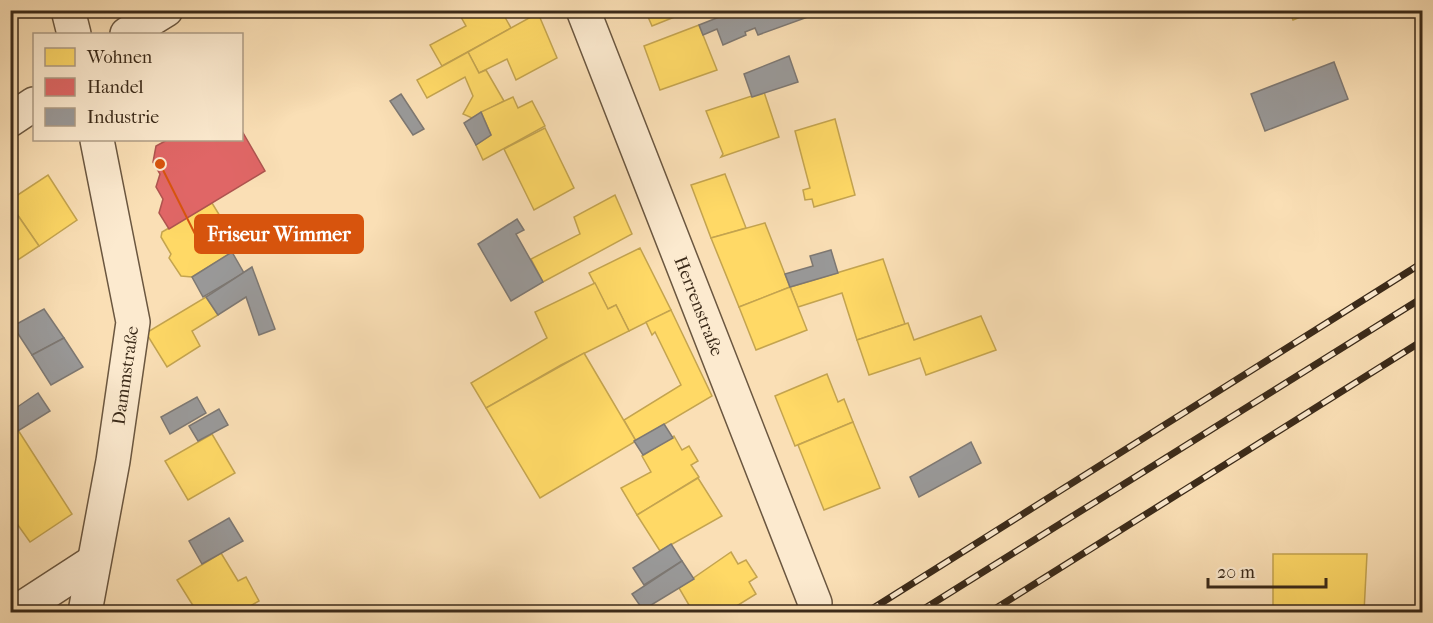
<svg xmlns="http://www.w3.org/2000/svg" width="1433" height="623" font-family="'IM FELL French Canon',serif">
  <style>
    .homes { fill: #ffd966; stroke: #c4a44f; stroke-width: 1.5 }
    .shops { fill: #e06666; stroke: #ae544f; stroke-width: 1.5 }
    .industry { fill: #999; stroke: #7d7873; stroke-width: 1.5 }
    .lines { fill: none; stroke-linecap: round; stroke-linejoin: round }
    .minor-casing { stroke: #6b5740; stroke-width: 36 }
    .minor { stroke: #fceacf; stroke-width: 33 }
    .rail-casing { stroke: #3b2a19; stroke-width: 7 }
    .rail { stroke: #fceacf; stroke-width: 4.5; stroke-dasharray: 14; stroke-linecap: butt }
    .labels { text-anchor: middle; stroke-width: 6; stroke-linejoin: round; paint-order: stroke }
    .street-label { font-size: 18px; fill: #3b2a19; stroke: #fceacf }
    .leader { fill: none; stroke: #d7540d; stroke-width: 2 }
    .callout-dot { fill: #d7540d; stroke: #fceacf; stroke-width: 2 }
    .callout { fill: #d7540d; stroke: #d7540d; stroke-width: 2 }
    .callout-label { font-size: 20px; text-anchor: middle; font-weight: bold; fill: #fff }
  </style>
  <rect width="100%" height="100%" fill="#fadfb5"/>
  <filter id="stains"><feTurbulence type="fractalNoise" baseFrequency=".00333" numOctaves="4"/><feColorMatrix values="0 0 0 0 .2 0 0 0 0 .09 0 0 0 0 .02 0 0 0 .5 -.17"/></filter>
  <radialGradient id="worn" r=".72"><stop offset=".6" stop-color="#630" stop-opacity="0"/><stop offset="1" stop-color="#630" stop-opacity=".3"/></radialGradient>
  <g class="homes">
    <polygon points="457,10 501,10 511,28 442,66 430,45 466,26"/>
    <polygon points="645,10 692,10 652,26"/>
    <polygon points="1289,10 1318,10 1293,20"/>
    <polygon points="538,13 557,58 516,80 507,59 479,73 468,52"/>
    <polygon points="699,25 717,70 660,90 644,46"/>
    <polygon points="468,52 479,73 486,70 504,101 472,118 463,114 473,96 465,77 427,98 417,80"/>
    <polygon points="764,92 779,137 721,157 723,154 706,111"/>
    <polygon points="513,97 518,108 532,101 545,126 483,160 476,145 491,135 481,112"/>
    <polygon points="835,119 855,195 814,207 812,199 805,200 803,190 810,188 795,131"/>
    <polygon points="545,128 574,188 534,210 504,149"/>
    <polygon points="725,174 746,228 711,238 691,185"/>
    <polygon points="48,175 77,220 39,246 10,204 10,200"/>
    <polygon points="615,195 632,234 543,282 531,259 580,234 574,217"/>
    <polygon points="212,203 223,221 218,224 229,244 239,248 192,277 181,276 169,258 171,254 161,237 162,232"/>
    <polygon points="10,204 39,246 10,265"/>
    <polygon points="765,223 790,287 739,307 711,238"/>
    <polygon points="640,248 671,310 629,331 616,305 608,309 589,273"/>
    <polygon points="883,259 905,324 857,340 842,293 798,307 790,287"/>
    <polygon points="595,283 608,309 616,305 629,331 561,365 486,408 471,383 547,338 535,312"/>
    <polygon points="790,287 807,330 756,350 739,307"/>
    <polygon points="206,297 218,315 192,331 200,346 167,367 146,333"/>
    <polygon points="671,310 712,396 636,441 624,420 681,385 655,332 652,335 646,322"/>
    <polygon points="981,316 996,350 926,375 920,358 869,375 857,340 908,323 914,340"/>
    <polygon points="584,353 636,441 540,498 486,408"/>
    <polygon points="827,374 838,402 844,399 853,422 795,446 775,396"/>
    <polygon points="853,422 880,488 824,510 798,445"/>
    <polygon points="18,430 72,514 30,542 10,514 10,436"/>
    <polygon points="212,434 235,473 188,500 165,461"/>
    <polygon points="674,436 682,450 689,446 698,461 691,465 699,477 637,515 621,488 651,472 642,456"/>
    <polygon points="698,478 722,516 660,551 637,515"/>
    <polygon points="731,552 738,564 746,560 757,577 749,582 756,594 727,612 725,610 720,612 693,612 679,588"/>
    <polygon points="221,553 238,581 246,577 259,601 240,612 197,612 177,580"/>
    <polygon points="1273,554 1367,554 1364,612 1273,612"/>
  </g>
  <polygon class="shops" points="242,131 265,171 169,229 159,213 163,199 156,187 160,174 153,162 156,146 167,140 242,140"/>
  <g class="industry">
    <polygon points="737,10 815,10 816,14 758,35 755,28 745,32 746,35 723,45 717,29 703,35 699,25"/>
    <polygon points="789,56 798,82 752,97 744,74"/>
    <polygon points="1334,62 1348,99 1265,131 1251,94"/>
    <polygon points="401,94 424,129 413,135 390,101"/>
    <polygon points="481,112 491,135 476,145 464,123"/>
    <polygon points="517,219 524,230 516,234 543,282 511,301 478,244"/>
    <polygon points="831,250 838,273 790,287 785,274 813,266 810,256"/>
    <polygon points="232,252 244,273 203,297 192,277"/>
    <polygon points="252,267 275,329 259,335 246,297 218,315 206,297"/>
    <polygon points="44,309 64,338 32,355 13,326"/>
    <polygon points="64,338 83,367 51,385 32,355"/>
    <polygon points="38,393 50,411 13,434 10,412"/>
    <polygon points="197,397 206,413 170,434 161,417"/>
    <polygon points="219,409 228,425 198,441 189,426"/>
    <polygon points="664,424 673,438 643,455 634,441"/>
    <polygon points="971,442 981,463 919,497 910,477"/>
    <polygon points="229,518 243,541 202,564 189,541"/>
    <polygon points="671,544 682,561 644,585 633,568"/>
    <polygon points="682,561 694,579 643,610 632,594"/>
  </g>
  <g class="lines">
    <g class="minor-casing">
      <g id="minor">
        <polyline points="68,10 74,34"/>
        <path id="s1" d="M 583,10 L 815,603"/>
        <polyline points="127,34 166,10"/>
        <polyline points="10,120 34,104"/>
        <polyline points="16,612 93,562"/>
        <path id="s2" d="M 85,612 L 113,461 L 133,322 L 97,140"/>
      </g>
    </g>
    <use href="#minor" class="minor"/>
    <g class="rail-casing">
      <g id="rail">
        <polyline points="867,612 1422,263"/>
        <polyline points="919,612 1422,298"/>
        <polyline points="990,612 1422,341"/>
      </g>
    </g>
    <use href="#rail" class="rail"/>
  </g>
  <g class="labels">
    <g class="street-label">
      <text dy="6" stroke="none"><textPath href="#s1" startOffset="318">Herrenstraße</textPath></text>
      <text dy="6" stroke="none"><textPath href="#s2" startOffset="240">Dammstraße</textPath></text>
    </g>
  </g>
  <path class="leader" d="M160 164L195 234"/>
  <circle class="callout-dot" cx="160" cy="164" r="6"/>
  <rect class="callout" x="195" y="215" width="168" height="38" rx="6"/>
  <g class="callout-label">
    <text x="279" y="241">Friseur Wimmer</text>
  </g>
  <rect width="1433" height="623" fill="none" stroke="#fadfb5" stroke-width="36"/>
  <rect x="12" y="12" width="1409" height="599" fill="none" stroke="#3b2a19" stroke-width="3"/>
  <rect x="18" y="18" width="1397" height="587" fill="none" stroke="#3b2a19" stroke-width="1.5"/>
  <rect x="33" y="33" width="210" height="108" fill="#fceacf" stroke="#af9d86" stroke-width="1.5"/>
  <rect x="45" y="48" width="30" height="18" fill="#ffd966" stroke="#af9d86" stroke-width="1.5"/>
  <text x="87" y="63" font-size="18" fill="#3b2a19">Wohnen</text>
  <rect x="45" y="78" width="30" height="18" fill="#e06666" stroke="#af9d86" stroke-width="1.5"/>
  <text x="87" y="93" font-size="18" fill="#3b2a19">Handel</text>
  <rect x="45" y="108" width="30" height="18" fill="#999999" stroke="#af9d86" stroke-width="1.5"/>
  <text x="87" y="123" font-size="18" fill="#3b2a19">Industrie</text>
  <path d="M1208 578v9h118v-9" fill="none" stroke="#3b2a19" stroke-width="3"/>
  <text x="1217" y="578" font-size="18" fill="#3b2a19" stroke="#fceacf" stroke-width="4.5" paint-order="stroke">20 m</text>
  <rect width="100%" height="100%" filter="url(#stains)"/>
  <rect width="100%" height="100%" fill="url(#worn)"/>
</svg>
